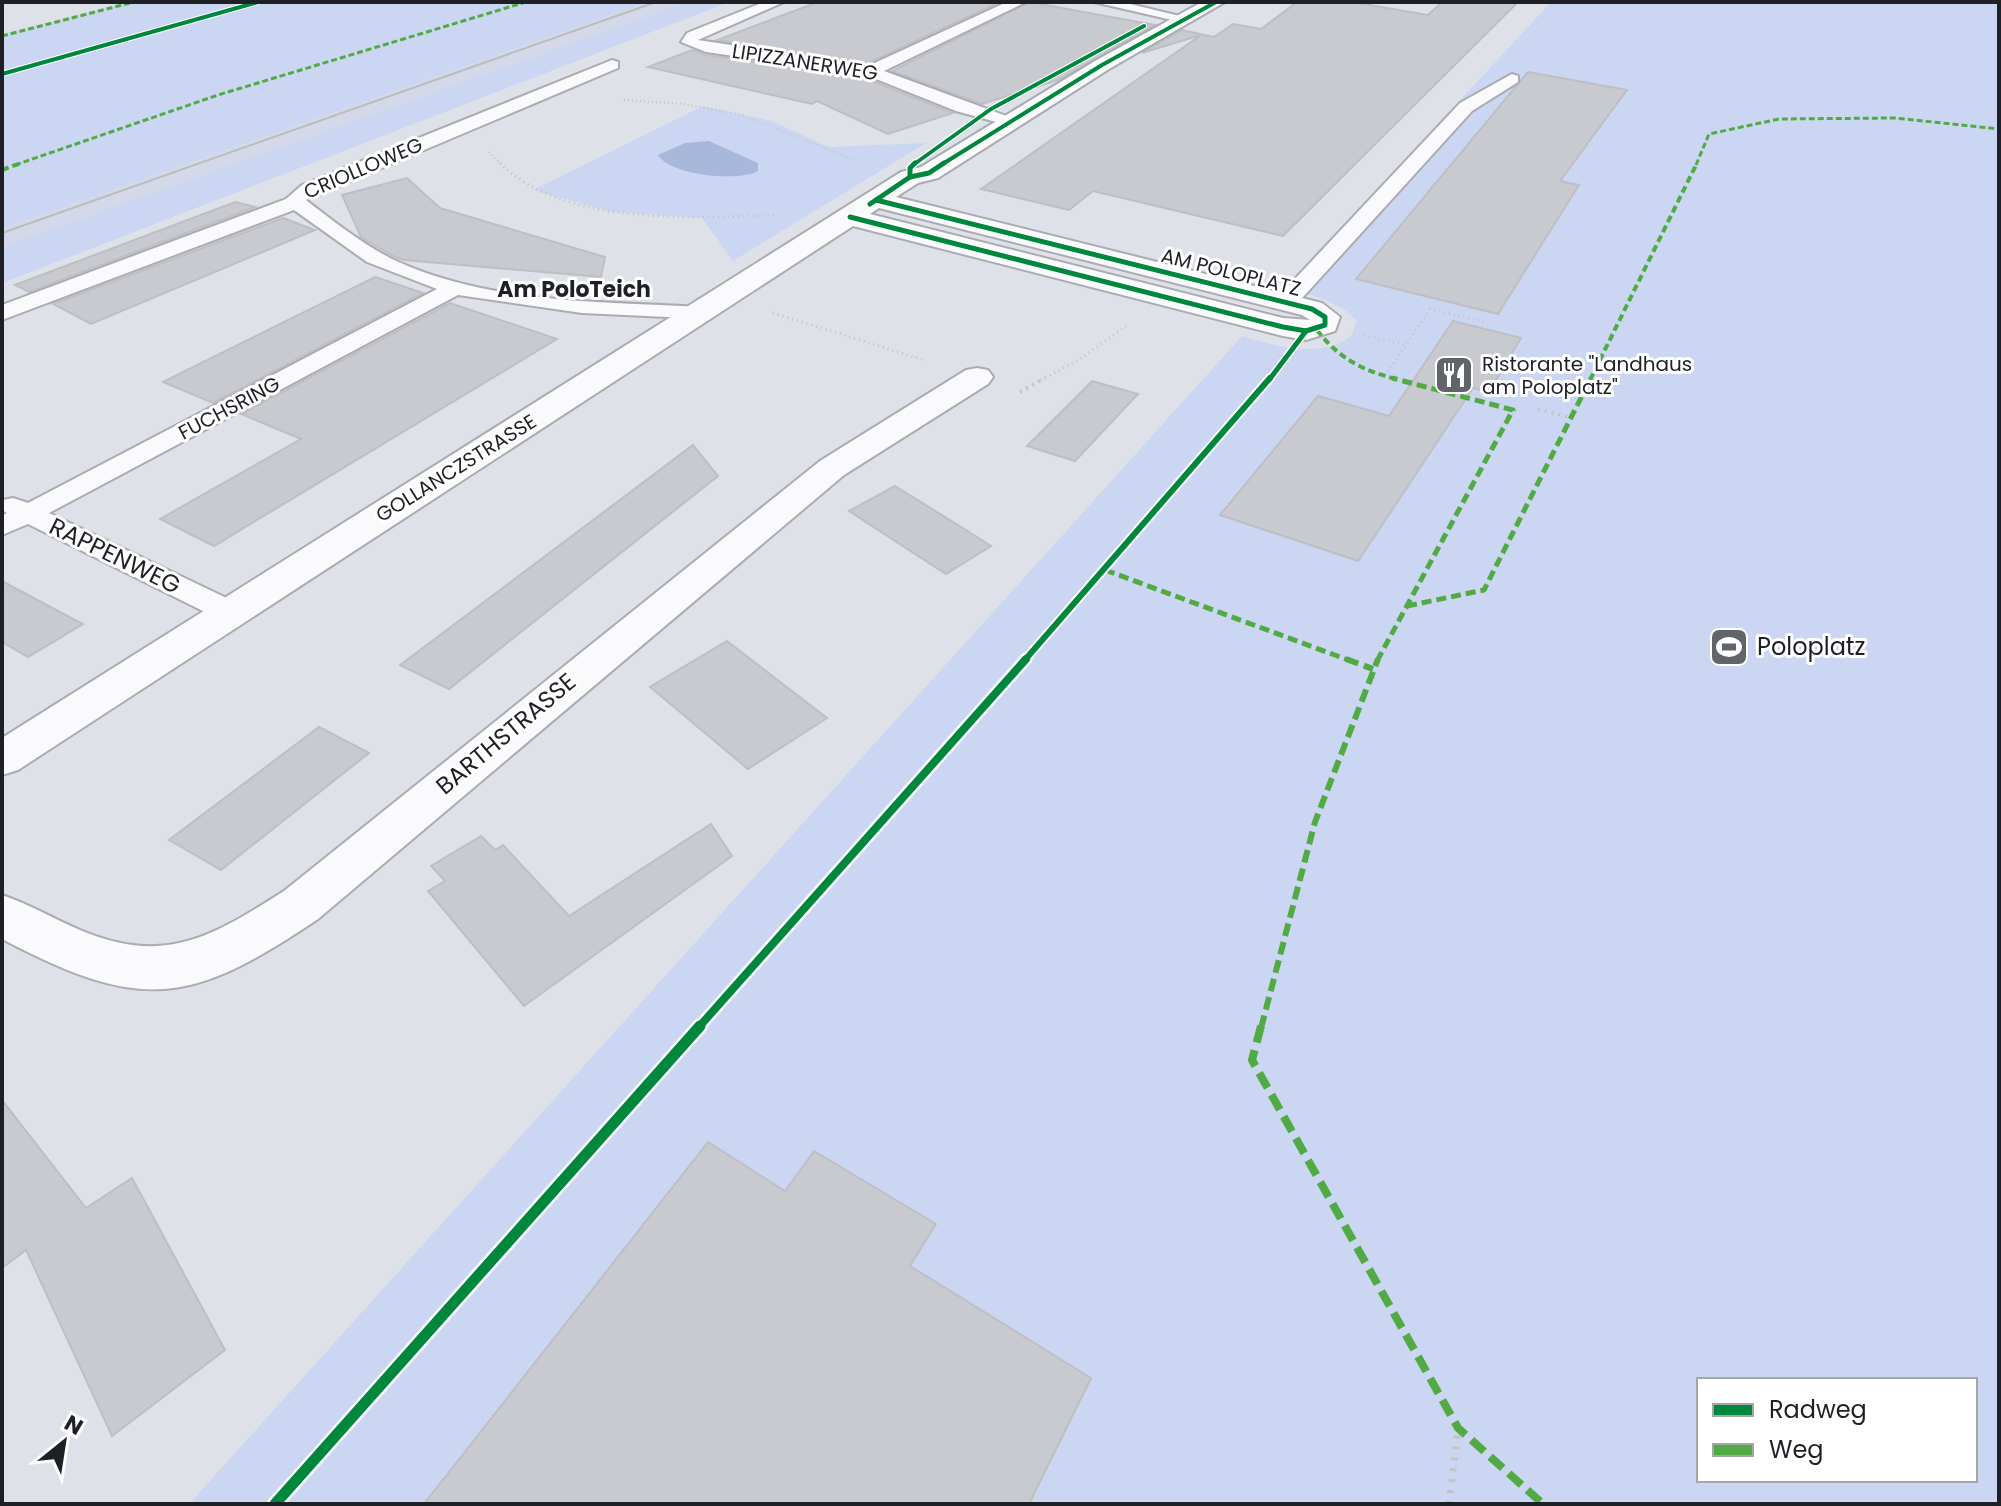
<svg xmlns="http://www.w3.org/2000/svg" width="2001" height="1506" font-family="Poppins,sans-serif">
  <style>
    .built { fill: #d3d9e8 }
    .green { fill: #cbd7f2; fill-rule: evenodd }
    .water { fill: #a8b8db }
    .building { fill: #c8cad0; stroke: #bdbfc5; stroke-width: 2 }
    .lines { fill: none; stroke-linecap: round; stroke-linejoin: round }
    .lane-casing { stroke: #aaacb2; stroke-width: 4 }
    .street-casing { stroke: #aaacb2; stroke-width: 4 }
    .path-far3 { stroke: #c2c3c5; stroke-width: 2; stroke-dasharray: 1 3; stroke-linecap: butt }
    .path-far2 { stroke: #c2c3c5; stroke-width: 3; stroke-dasharray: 1 4; stroke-linecap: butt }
    .path-far1 { stroke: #c2c3c5; stroke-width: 4; stroke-dasharray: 2 5; stroke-linecap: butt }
    .path { stroke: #c2c3c5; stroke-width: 7; stroke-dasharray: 3 8; stroke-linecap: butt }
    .lane { fill: #fafafc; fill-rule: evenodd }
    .street { fill: #fafafc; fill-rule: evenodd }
    .tram { stroke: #babcbe; stroke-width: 2 }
    .quiet-far4 { stroke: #52aa44; stroke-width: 3; stroke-dasharray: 6 3; stroke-linecap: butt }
    .quiet-far3 { stroke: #52aa44; stroke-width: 4; stroke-dasharray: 7 4; stroke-linecap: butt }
    .quiet-far2 { stroke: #52aa44; stroke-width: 5; stroke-dasharray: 10 5; stroke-linecap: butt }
    .quiet-far1 { stroke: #52aa44; stroke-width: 6; stroke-dasharray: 13 6; stroke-linecap: butt }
    .quiet { stroke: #52aa44; stroke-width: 8; stroke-dasharray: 17 8; stroke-linecap: butt }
    .cycleway-far4-casing { stroke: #fff; stroke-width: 6 }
    .cycleway-far3-casing { stroke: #fff; stroke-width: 8 }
    .cycleway-far2-casing { stroke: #fff; stroke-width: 10 }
    .cycleway-far1-casing { stroke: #fff; stroke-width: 13 }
    .cycleway-casing { stroke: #fff; stroke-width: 16 }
    .cycleway-far4 { stroke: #00873e; stroke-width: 4 }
    .cycleway-far3 { stroke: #00873e; stroke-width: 5 }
    .cycleway-far2 { stroke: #00873e; stroke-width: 6 }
    .cycleway-far1 { stroke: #00873e; stroke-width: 8 }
    .cycleway { stroke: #00873e; stroke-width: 11 }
    .labels { text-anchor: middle; stroke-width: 6; stroke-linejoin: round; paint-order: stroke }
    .far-street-label { font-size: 20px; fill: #1e2025; stroke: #fff }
    .far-poi-label { font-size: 20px; fill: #1e2025; stroke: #fff; text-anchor: start }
    .far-neighbourhood-label { font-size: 22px; font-weight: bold; fill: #1e2025; stroke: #fff }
    .street-label { font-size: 24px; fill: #1e2025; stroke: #fff }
    .poi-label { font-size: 24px; fill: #1e2025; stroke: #fff; text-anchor: start }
  </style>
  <rect width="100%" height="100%" fill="#dee1e8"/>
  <polygon class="built" points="570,2 729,2 2,283 2,188"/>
  <g class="green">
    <polygon points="130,2 647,2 2,228 2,34"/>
    <polygon points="688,2 729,2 2,283 2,247"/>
    <path d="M 1551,2 L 1999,2 L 1999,1504 L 189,1504 L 1242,336 C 1274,346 1324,360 1352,335 L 1356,320 C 1338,301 1310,294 1285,289 ZM 1699,1380 L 1975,1380 L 1975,1480 L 1699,1480 Z"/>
    <polygon points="703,106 772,121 828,147 926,143 733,261 702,218 613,212 533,190"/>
  </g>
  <path class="water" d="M 709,141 L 758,163 L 758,171 C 738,182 671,176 658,155 L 685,143 Z"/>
  <g class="building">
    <polygon points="818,2 1000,2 868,63 717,40"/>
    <polygon points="1029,2 1155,25 1058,80 982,104 892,71"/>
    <polygon points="1297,2 1352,2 1428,15 1442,2 1518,2 1283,236 1093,191 1069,210 981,189 1201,35 1142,53 1182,30 1214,37 1233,24 1261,29"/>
    <polygon points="692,50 706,55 865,78 953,113 888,134 817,101 812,104 648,67"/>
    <polygon points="1528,72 1627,90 1560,181 1579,185 1498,314 1356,279"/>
    <polygon points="407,178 440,208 605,257 601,277 404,260 393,256 361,237 342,195"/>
    <polygon points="235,202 255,207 29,292 15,285"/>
    <polygon points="283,218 315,230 91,324 53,304"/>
    <polygon points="375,277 423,293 213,403 163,382"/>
    <polygon points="450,303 557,339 214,546 160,519 301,439 241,414"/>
    <polygon points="1453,321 1521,338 1489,392 1473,388 1358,561 1220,515 1318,396 1389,416"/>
    <polygon points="1092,381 1138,394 1075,461 1027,446"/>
    <polygon points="693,445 718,476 449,689 400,665"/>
    <polygon points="895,486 958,525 991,546 946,574 849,511"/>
    <polygon points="2,581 41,602 83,624 28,657 2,642"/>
    <polygon points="727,641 827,718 748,769 650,687"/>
    <polygon points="319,727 369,753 221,870 169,840"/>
    <polygon points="711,824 732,856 524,1006 428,891 445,881 431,866 481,836 495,850 503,845 569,916"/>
    <polygon points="2,1100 86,1208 132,1178 225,1350 112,1436 26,1250 2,1268"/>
    <polygon points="708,1142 785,1191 814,1151 936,1224 910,1266 1091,1378 1029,1504 424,1504"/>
  </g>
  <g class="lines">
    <g class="lane-casing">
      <g id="lane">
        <polygon points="764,2 784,2 698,40 868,66 1007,2 1026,2 884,71 1020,121 1011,126 956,111 866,75 706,52 681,42 687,33"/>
        <polygon points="1094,2 1122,2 1192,19 1185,23"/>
        <path d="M 612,60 L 618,62 L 618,68 L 306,200 C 333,221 361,243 392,259 C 487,304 599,301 701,307 L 712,314 L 709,319 L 582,313 L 458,295 L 49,513 L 239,604 L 243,611 L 239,618 L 228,621 L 217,618 L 28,524 L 2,535 L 2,516 L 7,513 L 2,510 L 3,500 L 13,498 L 28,503 L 437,289 L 367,262 L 294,210 L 2,320 L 2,305 L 286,199 L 302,185 Z"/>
        <polygon points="1512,74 1518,76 1518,82 1472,111 1294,307 1278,307 1275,302 1278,297 1460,103"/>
      </g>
    </g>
    <g class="street-casing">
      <g id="street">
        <path d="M 1202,2 L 1225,2 L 1109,69 L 938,178 L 918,183 L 896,197 L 1322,303 L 1340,317 L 1335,331 L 1306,340 L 1283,336 L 853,226 L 18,770 L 2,775 L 2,738 L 901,172 L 921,167 L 1095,61 ZM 879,208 L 1302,315 L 1310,320 L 1283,318 L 870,214 Z"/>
        <path d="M 977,368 L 988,370 L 993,377 L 988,384 L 844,475 L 318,919 C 189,1006 141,1012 2,939 L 2,895 C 29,904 54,919 80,930 C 165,966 212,937 284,891 L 820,461 L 966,370 Z"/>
      </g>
    </g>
    <g class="path-far3">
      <polyline points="910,2 914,3"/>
      <polyline points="624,100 683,104 742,115 860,162"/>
      <polyline points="489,152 502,165"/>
    </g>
    <g class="path-far2">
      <path d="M 500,163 C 563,226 692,218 774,215"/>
      <polyline points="773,313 924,360"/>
      <polyline points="1364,335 1405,345"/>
      <polyline points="1385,376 1430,309 1488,323"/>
      <polyline points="1041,380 1082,358 1126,326"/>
      <polyline points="1269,380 1278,367"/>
    </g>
    <g class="path-far1">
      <polyline points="1268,381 1270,378"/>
      <polyline points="1020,392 1045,378"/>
      <polyline points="1538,409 1572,418"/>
    </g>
    <polyline class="path" points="1449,1504 1458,1428"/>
    <use href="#lane" class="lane"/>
    <use href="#street" class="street"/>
    <polyline class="tram" points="2,233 656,2"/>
    <g class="quiet-far4">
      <polyline points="2,36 134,2"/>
      <polyline points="15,165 218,95 526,2"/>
      <polyline points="1696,165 1709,134 1779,119 1895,118 1999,129"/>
    </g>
    <g class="quiet-far3">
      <polyline points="2,170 21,163"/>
      <path d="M 1317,330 C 1340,360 1364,371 1400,380"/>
      <polyline points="1590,380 1697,163"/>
    </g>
    <g class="quiet-far2">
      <polyline points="1105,570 1351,661"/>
      <polyline points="1407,606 1484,590 1591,378"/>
      <polyline points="1377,661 1513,410 1392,378"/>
    </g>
    <g class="quiet-far1">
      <polyline points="1346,659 1373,669"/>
      <polyline points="1261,1028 1315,822 1378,659"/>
    </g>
    <polyline class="quiet" points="1261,1026 1252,1060 1458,1428 1543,1504"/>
    <g class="cycleway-far4-casing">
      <g id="cycleway-far4">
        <polyline points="2,74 258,2"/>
        <polyline points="913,165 991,109 1144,26"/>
        <polyline points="941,165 1102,65 1216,2"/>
      </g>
    </g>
    <g class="cycleway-far3-casing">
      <g id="cycleway-far3">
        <polyline points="910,177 910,168 915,163"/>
        <polyline points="870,204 910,177 929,173 944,163"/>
        <polyline points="850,217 1283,327 1306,331 1325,325 1325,317 1312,309 876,200"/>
        <polyline points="1269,380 1306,331"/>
      </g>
    </g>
    <g class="cycleway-far2-casing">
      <polyline id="cycleway-far2" points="1024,661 1270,378"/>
    </g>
    <g class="cycleway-far1-casing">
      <polyline id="cycleway-far1" points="698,1028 1026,659"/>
    </g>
    <g class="cycleway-casing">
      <polyline id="cycleway" points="275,1504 700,1026"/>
    </g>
    <use href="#cycleway-far4" class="cycleway-far4"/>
    <use href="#cycleway-far3" class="cycleway-far3"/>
    <use href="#cycleway-far2" class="cycleway-far2"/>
    <use href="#cycleway-far1" class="cycleway-far1"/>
    <use href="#cycleway" class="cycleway"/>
  </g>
  <defs>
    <g id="restaurant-square" transform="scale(2)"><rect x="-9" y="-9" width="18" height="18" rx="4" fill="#616469" stroke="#fff"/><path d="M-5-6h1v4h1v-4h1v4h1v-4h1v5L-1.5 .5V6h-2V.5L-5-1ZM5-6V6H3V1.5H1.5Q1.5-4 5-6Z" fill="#fff"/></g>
    <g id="stadium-square" transform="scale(2)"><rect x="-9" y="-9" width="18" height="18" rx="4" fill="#616469" stroke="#fff"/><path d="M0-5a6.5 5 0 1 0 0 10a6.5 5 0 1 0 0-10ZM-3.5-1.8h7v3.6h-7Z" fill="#fff"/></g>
  </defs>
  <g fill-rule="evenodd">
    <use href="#restaurant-square" x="1454" y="375"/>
    <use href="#stadium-square" x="1729" y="647"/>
  </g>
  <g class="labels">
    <g class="far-street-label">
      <text transform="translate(805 62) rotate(9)" y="7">LIPIZZANERWEG</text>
      <text transform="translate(363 168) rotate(-23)" y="7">CRIOLLOWEG</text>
      <text transform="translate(1231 272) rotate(14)" y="7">AM POLOPLATZ</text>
      <text transform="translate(229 408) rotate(-28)" y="7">FUCHSRING</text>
      <text transform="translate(456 468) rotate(-32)" y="7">GOLLANCZSTRASSE</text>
    </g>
    <g class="far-poi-label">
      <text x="1482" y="371">Ristorante "Landhaus<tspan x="1482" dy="23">am Poloplatz"</tspan></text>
    </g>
    <g class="far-neighbourhood-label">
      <text x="574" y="297">Am PoloTeich</text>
    </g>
    <g class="street-label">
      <text transform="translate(115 556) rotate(26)" y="8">RAPPENWEG</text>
      <text transform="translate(506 734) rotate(-40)" y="8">BARTHSTRASSE</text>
    </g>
    <g class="poi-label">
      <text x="1757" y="655">Poloplatz</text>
    </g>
  </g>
  <rect width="2001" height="1506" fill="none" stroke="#1e2025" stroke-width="8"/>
  <rect x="1697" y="1378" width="280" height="104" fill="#ffffff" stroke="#a5a6a8" stroke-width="2"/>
  <rect x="1713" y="1404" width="40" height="12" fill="#00873e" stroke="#a5a6a8" stroke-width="2"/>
  <text x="1769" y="1418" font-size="24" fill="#1e2025">Radweg</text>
  <rect x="1713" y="1444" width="40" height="12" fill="#52aa44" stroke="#a5a6a8" stroke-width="2"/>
  <text x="1769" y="1458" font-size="24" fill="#1e2025">Weg</text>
  <g transform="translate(64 1442) rotate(30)" stroke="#ffffff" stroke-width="6" paint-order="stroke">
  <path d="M0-6L14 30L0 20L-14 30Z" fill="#1e2025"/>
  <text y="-12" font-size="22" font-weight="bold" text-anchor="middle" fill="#1e2025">N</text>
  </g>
</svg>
